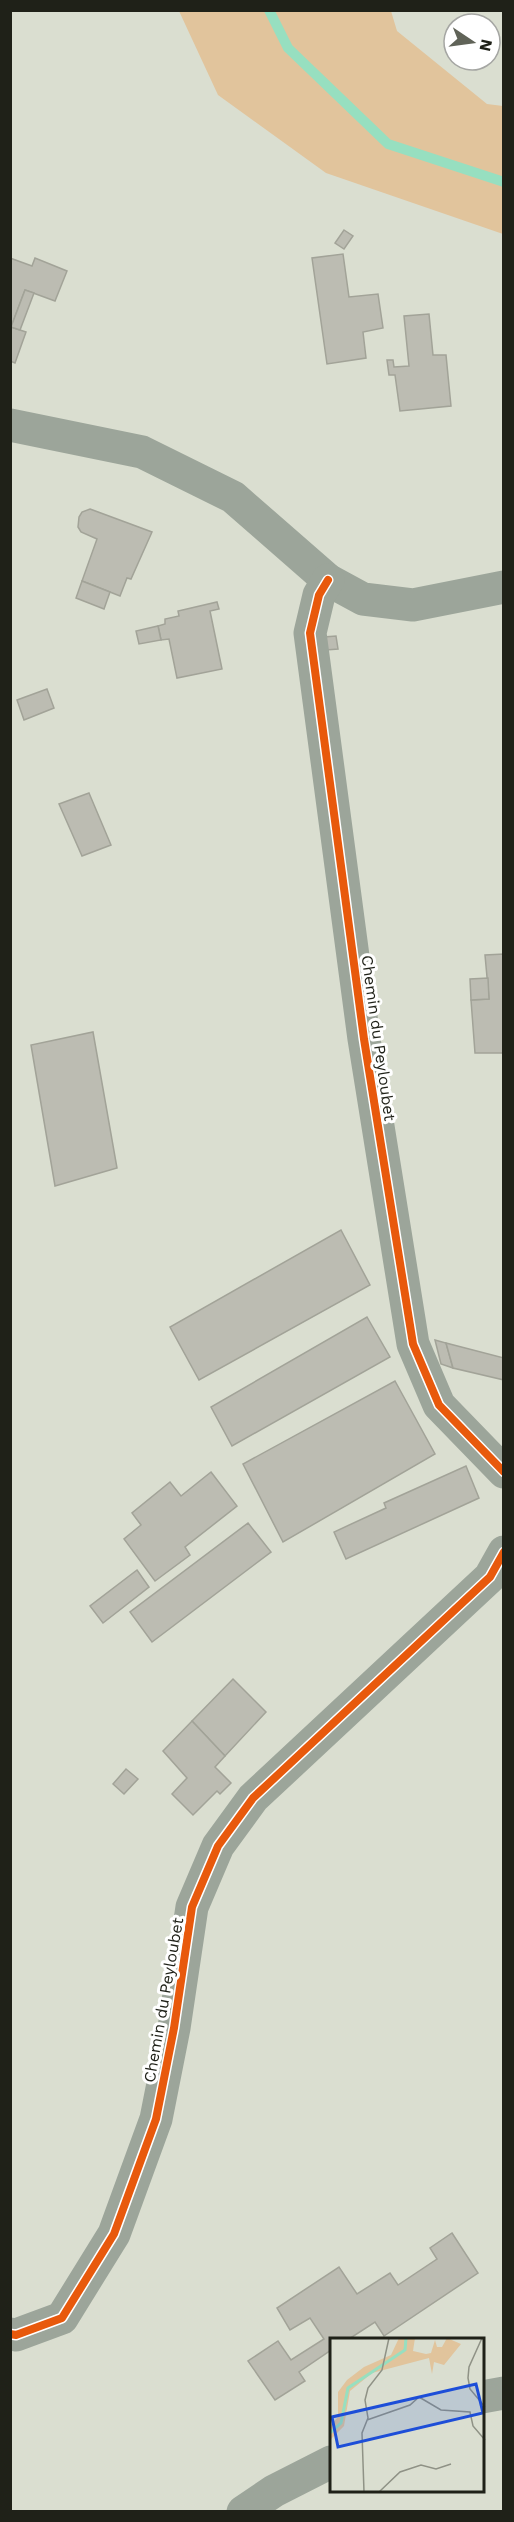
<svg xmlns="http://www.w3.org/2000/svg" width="514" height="2522" font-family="'Work Sans',sans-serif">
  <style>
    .green { fill: #e1c49c }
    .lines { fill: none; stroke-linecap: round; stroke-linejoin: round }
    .stream { stroke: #97dfc0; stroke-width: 10 }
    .building { fill: #bcbcb2; stroke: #a2a398; stroke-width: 1.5 }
    .minor { stroke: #9ca59a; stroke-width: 33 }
    .cycleway-casing { stroke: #fff; stroke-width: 11 }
    .cycleway { stroke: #e8590c; stroke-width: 8 }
    .labels { text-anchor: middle; stroke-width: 6; stroke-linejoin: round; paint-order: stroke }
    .street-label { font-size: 16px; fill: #1f2118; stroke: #fff }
    .inset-river { fill: none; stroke: #97dfc0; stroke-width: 3 }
    .inset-road { fill: none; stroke: #8f9286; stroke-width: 1.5 }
    .view { fill: #1d4ed8; fill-opacity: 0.15; stroke: #1d4ed8; stroke-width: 3 }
    .inset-edge { fill: none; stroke: #1f2118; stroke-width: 3 }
  </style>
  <rect width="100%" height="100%" fill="#daded0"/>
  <polygon class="green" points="179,11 391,11 397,31 487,104 503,106 503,234 326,173 218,95"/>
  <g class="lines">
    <polyline class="stream" points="269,10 288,48 388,144 504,182"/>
  </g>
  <g class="building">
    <polygon points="344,230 353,236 344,249 335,243"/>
    <polygon points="343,254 349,297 378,294 383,328 363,332 366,358 327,364 312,258"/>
    <polygon points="10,258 32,266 35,258 67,271 55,301 25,290 11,327 26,332 15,363 10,361"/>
    <polygon points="25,290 34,293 20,330 11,327"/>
    <polygon points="429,314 433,355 446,355 451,406 400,411 395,375 389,375 387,360 393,360 394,367 409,366 404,316"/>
    <polygon points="90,509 152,532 131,579 127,578 120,596 82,581 97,539 81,532 78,527 79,517 82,512"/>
    <polygon points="82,581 110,592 104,609 76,598"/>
    <polygon points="217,602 219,609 210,611 222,669 177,678 169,639 161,640 158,626 165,624 165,619 179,616 178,611"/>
    <polygon points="158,626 161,640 139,644 136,631"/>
    <polygon points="336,636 338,649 326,650 324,637"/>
    <polygon points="47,689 54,708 24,720 17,700"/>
    <polygon points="89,793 111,845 82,856 59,804"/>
    <polygon points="504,954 504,1053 475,1053 471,1000 489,999 485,955"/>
    <polygon points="488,978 489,999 471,1000 470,979"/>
    <polygon points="93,1032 117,1168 55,1186 31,1045"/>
    <polygon points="341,1230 370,1285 199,1380 170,1327"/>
    <polygon points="367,1317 390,1357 232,1446 211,1407"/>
    <polygon points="435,1340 446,1343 453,1368 441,1364"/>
    <polygon points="446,1343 504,1358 504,1380 453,1368"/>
    <polygon points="395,1381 435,1454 283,1542 243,1464"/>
    <polygon points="466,1466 479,1498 346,1559 334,1532 386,1508 384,1503"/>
    <polygon points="211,1472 237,1506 185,1547 190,1555 155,1581 124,1539 141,1525 132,1513 170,1482 181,1496"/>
    <polygon points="248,1523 271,1552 152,1642 130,1612"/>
    <polygon points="137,1570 149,1587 103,1623 90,1606"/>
    <polygon points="233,1679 266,1712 225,1756 192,1721"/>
    <polygon points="192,1721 225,1756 215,1767 231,1783 220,1794 217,1791 193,1815 172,1794 187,1778 163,1751"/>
    <polygon points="126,1769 138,1779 124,1794 113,1784"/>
    <polygon points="452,2233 478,2273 384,2336 375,2322 349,2339 331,2339 331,2350 299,2372 305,2381 275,2400 248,2361 278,2341 291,2360 324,2339 310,2318 290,2330 277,2308 339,2267 357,2294 390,2273 398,2285 437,2259 430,2248"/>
  </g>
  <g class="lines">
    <g class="minor">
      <polyline points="10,425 142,452 233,497 328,580 363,599 413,605 504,587"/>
      <polyline points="328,580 319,595 310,633 364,1039 413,1344 439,1405 504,1472"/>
      <polyline points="10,2334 16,2335 62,2318 114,2234 156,2119 174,2028 192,1907 218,1846 253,1798 490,1577 504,1552"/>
      <polyline points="482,2397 504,2393"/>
      <polyline points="243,2512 274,2491 331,2462"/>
    </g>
    <g class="cycleway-casing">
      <g id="cycleway">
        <polyline points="328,580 319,595 310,633 364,1039 413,1344 439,1405 504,1472"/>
        <polyline points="10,2334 16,2335 62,2318 114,2234 156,2119 174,2028 192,1907 218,1846 253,1798 490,1577 504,1552"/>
      </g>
    </g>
    <use href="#cycleway" class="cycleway"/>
  </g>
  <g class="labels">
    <g class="street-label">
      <text transform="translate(379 1038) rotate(82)" y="6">Chemin du Peyloubet</text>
      <text transform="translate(163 2000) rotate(-80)" y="6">Chemin du Peyloubet</text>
    </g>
  </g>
  <g transform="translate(330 2338)">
    <rect width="154" height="154" fill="#daded0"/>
    <path d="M 69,0 L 85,0 L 83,13 L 96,16 L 101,15 L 105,2 L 107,9 L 112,9 L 117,0 L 131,6 L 114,27 L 104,24 L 102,36 L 99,20 L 42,35 L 20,53 L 14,88 L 0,102 L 0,88 L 8,79 L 8,54 L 17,42 L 34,29 L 61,17 Z" fill="#e1c49c"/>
    <path class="inset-river" d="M 0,95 L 11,85 L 18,50 L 75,12 L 76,0"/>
    <path class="inset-road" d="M 152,0 L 139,29 L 138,40 L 140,51 L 155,69M 37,82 L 80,67 L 89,59 L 111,72 L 140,74 L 143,88 L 155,102M 34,154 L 32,95 L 38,80 L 35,62 L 38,50 L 52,32 L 59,0M 49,154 L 70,134 L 91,127 L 106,131 L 121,126"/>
    <path class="view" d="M 146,46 L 153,75 L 8,109 L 2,79 Z"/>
    <rect width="154" height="154" class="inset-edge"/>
  </g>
  <rect width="514" height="2522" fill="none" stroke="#1f2118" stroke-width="24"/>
  <g transform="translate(472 42) rotate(103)"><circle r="28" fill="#ffffff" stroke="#a5a6a3" stroke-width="1.5"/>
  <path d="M0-4.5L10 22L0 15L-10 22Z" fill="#606358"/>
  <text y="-9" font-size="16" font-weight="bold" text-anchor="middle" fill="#1f2118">N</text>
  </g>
</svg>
